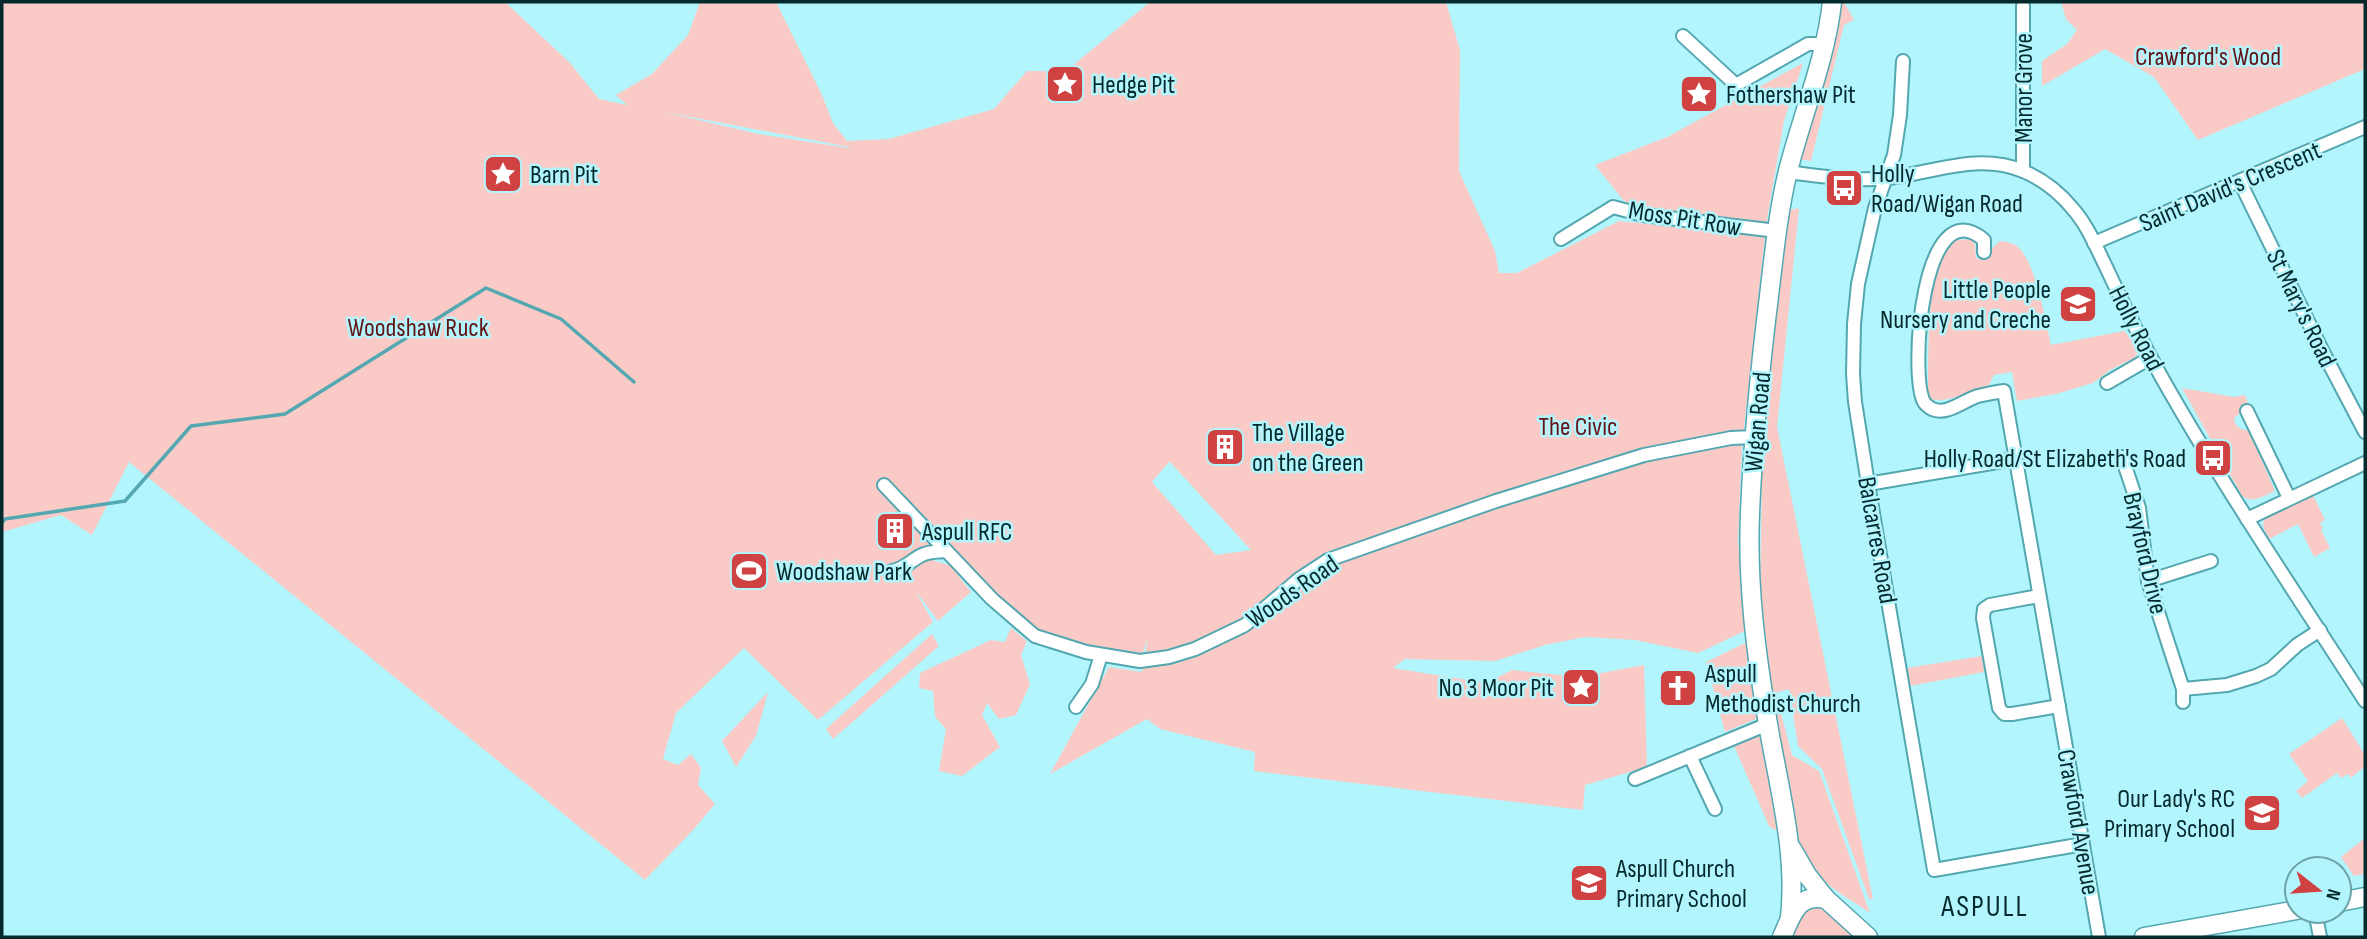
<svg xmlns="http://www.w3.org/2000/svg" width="2367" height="939" font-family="'Sofia Sans Condensed',sans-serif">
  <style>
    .green { fill: #facbc6; fill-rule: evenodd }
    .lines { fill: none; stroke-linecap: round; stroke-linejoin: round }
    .stream { stroke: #53a8b1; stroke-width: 3.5 }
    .minor-casing { stroke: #53a7b0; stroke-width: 16 }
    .secondary-casing { stroke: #53a7b0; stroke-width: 21 }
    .minor { stroke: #fff; stroke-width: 12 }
    .secondary { stroke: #fff; stroke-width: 18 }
    .labels { text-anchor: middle; stroke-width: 5; stroke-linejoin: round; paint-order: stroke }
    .park-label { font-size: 26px; fill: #631215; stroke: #b3f5fc }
    .poi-label { font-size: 26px; fill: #042a2e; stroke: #b3f5fc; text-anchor: start }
    .street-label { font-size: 26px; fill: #042a2e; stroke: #b3f5fc }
    .quarter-label { font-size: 30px; letter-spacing: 2px; fill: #042a2e; stroke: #b3f5fc }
  </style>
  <rect width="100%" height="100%" fill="#b3f5fc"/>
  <g class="green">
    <path d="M 2,2 L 505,2 L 570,63 L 599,99 L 627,105 L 616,95 L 652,74 L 688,35 L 700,2 L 776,2 L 822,95 L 833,123 L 847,141 L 889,139 L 994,109 L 1027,71 L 1066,71 L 1150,2 L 1446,2 L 1460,50 L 1459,171 L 1495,251 L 1499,273 L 1517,273 L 1619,221 L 1765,236 L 1742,446 L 1738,540 L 1745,631 L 1698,653 L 1635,640 L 1585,637 L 1545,645 L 1495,661 L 1405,659 L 1393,668 L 1486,683 L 1512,670 L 1580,677 L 1644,665 L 1647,767 L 1585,785 L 1583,810 L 1254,771 L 1255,752 L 1160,729 L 1147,719 L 1050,774 L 1109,667 L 1142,672 L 1148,638 L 1140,661 L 1035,636 L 945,551 L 934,561 L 950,565 L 971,592 L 938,621 L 915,590 L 933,622 L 818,720 L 744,648 L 676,713 L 663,759 L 678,765 L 691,754 L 701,768 L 698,785 L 715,804 L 694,829 L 645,880 L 129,462 L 92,535 L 61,515 L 2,532 ZM 664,112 L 849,147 L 849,148 L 759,134 ZM 1169,462 L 1170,462 L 1251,550 L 1216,555 L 1152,482 Z"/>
    <polygon points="1841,2 1844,2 1854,20 1844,25 1811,161 1798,159"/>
    <polygon points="2061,2 2365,2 2365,69 2198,140 2154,77 2105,49 2042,86 2042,61 2067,44 2077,30 2066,19"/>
    <polygon points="1803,63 1784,121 1766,225 1634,207 1623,200 1595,165 1667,137"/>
    <polygon points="1799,208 1777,427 1873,899 1869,899 1822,769 1798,746 1789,689 1771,694 1760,595 1762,472 1785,211"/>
    <path d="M 1970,239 L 1975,244 L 1976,258 L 1984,260 L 1988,252 L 2000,241 C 2008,242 2015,243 2020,249 C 2036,266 2046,322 2051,345 L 2124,331 L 2138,346 L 2139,352 L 2134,358 L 2110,370 L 2093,383 L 2056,394 L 2017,401 L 2012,372 L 1994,375 L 1989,385 C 1972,391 1946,405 1928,398 C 1929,368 1924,256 1954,241 C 1958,239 1965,240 1970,239 Z"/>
    <path d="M 2182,388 L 2234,397 L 2245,395 L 2249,406 L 2234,418 C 2235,428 2241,429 2249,431 L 2275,491 C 2263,496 2253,504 2242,496 Z"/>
    <path d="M 2313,495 L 2325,520 L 2320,523 L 2323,528 L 2321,530 L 2330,548 L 2314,557 L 2298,524 L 2269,539 C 2264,529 2259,523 2269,514 Z"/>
    <polygon points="1011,628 1027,641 1021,655 1030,684 1016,715 999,719 987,703 982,715 1000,747 962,776 939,771 946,729 935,717 933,691 919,688 920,673 991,640 1005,642"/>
    <polygon points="932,634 939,646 833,739 826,729"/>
    <polygon points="1747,642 1758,718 1725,732 1706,662"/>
    <polygon points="1982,656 1984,672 1910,686 1907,668"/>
    <polygon points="768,692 756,736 736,767 722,741"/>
    <path d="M 1780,709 L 1792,755 L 1819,771 L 1870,913 C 1853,901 1832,890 1818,875 C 1789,845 1782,753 1775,710 Z"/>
    <polygon points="2342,718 2365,755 2365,766 2351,778 2348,774 2341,778 2337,773 2302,798 2296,791 2308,781 2289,754"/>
    <polygon points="1760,732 1777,831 1769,826 1734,746"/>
    <polygon points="2365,838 2365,874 2354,876 2341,857"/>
    <polygon points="1812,897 1867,937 1782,937"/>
  </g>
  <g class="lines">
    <polyline class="stream" points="2,523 5,519 125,501 191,426 285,414 486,288 561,319 634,382"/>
    <g class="minor-casing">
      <g id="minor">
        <polyline points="1683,36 1736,85 1808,44 1824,44"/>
        <polyline points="1903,61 1900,115 1894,155 1875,208 1858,284 1854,324 1853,374 1855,402 1868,484 1934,870 2083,844"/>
        <polyline points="2023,171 2023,6"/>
        <path d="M 1787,172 C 1820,176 1855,182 1888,178 C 1933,173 1978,152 2023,171 C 2042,179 2060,193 2073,209 C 2088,226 2097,249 2107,269 C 2124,306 2142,342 2162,378 C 2225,489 2296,594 2365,701"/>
        <polyline points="2240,182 2322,350 2365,432"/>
        <polyline points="1561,239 1613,207 1643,215 1777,231"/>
        <polyline points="2094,243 2365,127"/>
        <path d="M 1984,252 L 1984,240 C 1922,187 1909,374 1924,402 C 1925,404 1930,408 1932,409 C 1947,416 1964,400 1978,396 C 1987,394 1996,392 2004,391 L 2099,937"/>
        <polyline points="2107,383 2150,358"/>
        <polyline points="2247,411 2289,498"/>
        <polyline points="2122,457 2139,508 2148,581 2183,689 2183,702"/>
        <polyline points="1868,484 2015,459"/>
        <polyline points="884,485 992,599 1035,636 1086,652 1140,661 1169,657 1195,649 1245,625 1299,579 1328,560 1496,501 1644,455 1731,438 1755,437"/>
        <polyline points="2247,519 2365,463"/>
        <path d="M 892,571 C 905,569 911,560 922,555 C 930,551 938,552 946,551"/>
        <polyline points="2148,581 2211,561"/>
        <polyline points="2039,596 1990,605 1984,609 1983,618 1999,708 2004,714 2012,714 2059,706"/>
        <polyline points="2183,689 2227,685 2256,676 2271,669 2297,645 2320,630"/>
        <polyline points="1076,707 1092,684 1101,655"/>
        <polyline points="1690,756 1715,809"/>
        <polyline points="1635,779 1768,724"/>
        <polyline points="2315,911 2320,937"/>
      </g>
    </g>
    <g class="secondary-casing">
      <g id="secondary">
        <polyline points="1792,849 1807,875 1826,899 1868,937"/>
        <polyline points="2339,902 2365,897"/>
        <path d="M 1790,918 C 1797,851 1779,789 1768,724 C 1756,654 1747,584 1750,513 C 1753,441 1760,368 1769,296 C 1774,255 1778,212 1788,171 C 1802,115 1826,59 1832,2"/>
        <path d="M 1782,937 C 1792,915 1797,893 1826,899"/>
        <polyline points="2144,937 2297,910"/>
      </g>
    </g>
    <use href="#minor" class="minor"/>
    <use href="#secondary" class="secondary"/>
  </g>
  <defs>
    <g id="sight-square" transform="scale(2.0125)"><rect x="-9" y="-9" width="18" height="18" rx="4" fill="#d04141" stroke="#b3f5fc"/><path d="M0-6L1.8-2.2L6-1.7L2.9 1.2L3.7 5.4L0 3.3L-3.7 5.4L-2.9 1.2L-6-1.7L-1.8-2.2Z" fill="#fff"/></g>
    <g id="bus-square" transform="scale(2.0125)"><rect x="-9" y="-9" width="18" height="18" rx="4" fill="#d04141" stroke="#b3f5fc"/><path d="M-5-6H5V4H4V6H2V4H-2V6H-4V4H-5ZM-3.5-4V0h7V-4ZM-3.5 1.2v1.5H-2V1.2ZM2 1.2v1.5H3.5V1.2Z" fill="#fff"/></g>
    <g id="school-square" transform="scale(2.0125)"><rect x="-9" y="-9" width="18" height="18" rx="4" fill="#d04141" stroke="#b3f5fc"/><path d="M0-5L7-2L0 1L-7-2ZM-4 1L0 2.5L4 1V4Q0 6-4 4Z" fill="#fff"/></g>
    <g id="building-square" transform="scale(2.0125)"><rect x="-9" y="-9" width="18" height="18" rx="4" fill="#d04141" stroke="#b3f5fc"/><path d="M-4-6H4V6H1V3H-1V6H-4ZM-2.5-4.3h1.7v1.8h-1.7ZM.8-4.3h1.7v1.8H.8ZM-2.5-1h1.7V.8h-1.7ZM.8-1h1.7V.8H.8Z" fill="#fff"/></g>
    <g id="stadium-square" transform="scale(2.0125)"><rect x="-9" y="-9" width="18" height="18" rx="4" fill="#d04141" stroke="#b3f5fc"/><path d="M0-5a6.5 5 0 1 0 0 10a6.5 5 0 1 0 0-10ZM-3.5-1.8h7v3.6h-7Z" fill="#fff"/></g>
    <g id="church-square" transform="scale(2.0125)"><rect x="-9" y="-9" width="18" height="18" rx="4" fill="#d04141" stroke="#b3f5fc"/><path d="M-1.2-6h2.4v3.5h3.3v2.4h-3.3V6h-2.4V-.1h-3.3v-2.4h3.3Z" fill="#fff"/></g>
  </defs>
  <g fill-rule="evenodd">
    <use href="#sight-square" x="1065" y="84"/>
    <use href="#sight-square" x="1699" y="94"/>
    <use href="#sight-square" x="503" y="174"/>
    <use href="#bus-square" x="1844" y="188"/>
    <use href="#school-square" x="2078" y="304"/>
    <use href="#building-square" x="1225" y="447"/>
    <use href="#bus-square" x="2213" y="458"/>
    <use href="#building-square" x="895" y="531"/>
    <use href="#stadium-square" x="749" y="571"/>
    <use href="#sight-square" x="1581" y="687"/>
    <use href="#church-square" x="1678" y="688"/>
    <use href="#school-square" x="2262" y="813"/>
    <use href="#school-square" x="1589" y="883"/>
  </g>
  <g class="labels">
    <g class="park-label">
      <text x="2208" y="65">Crawford's Wood</text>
      <text x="418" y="336">Woodshaw Ruck</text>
      <text x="1578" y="435">The Civic</text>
    </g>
    <g class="poi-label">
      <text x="1092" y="93">Hedge Pit</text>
      <text x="1726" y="103">Fothershaw Pit</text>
      <text x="1871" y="182">Holly<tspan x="1871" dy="30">Road/Wigan Road</tspan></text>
      <text x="530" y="183">Barn Pit</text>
      <text x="2051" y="298" text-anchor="end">Little People<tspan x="2051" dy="30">Nursery and Creche</tspan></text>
      <text x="1252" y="441">The Village<tspan x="1252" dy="30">on the Green</tspan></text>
      <text x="2186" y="467" text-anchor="end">Holly Road/St Elizabeth's Road</text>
      <text x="922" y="540">Aspull RFC</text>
      <text x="776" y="580">Woodshaw Park</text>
      <text x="1705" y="682">Aspull<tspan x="1705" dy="30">Methodist Church</tspan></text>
      <text x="1554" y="696" text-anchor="end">No 3 Moor Pit</text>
      <text x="2235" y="807" text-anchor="end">Our Lady's RC<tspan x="2235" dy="30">Primary School</tspan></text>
      <text x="1616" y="877">Aspull Church<tspan x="1616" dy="30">Primary School</tspan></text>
    </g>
    <g class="street-label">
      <text transform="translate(2023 88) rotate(-90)" y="9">Manor Grove</text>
      <text transform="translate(2230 186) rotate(-23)" y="9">Saint David's Crescent</text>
      <text transform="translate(1685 218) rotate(9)" y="9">Moss Pit Row</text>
      <text transform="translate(2302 308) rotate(64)" y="9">St Mary's Road</text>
      <text transform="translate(2137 328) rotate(63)" y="9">Holly Road</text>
      <text transform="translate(1757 422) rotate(-85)" y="9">Wigan Road</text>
      <text transform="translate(1878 540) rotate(80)" y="9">Balcarres Road</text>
      <text transform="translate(2146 553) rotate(77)" y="9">Brayford Drive</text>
      <text transform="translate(1292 591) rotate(-35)" y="9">Woods Road</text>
      <text transform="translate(2079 822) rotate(80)" y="9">Crawford Avenue</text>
    </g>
    <g class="quarter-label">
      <text x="1985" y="916">ASPULL</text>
    </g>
  </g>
  <rect width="2367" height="939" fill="none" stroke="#042a2e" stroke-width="7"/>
  <g transform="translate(2318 890) rotate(107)"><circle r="33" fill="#b3f5fc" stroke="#6da4aa" stroke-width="2"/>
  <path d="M0-5L12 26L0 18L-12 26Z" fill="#d04141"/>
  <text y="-10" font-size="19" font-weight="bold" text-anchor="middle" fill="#042a2e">N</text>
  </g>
</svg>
